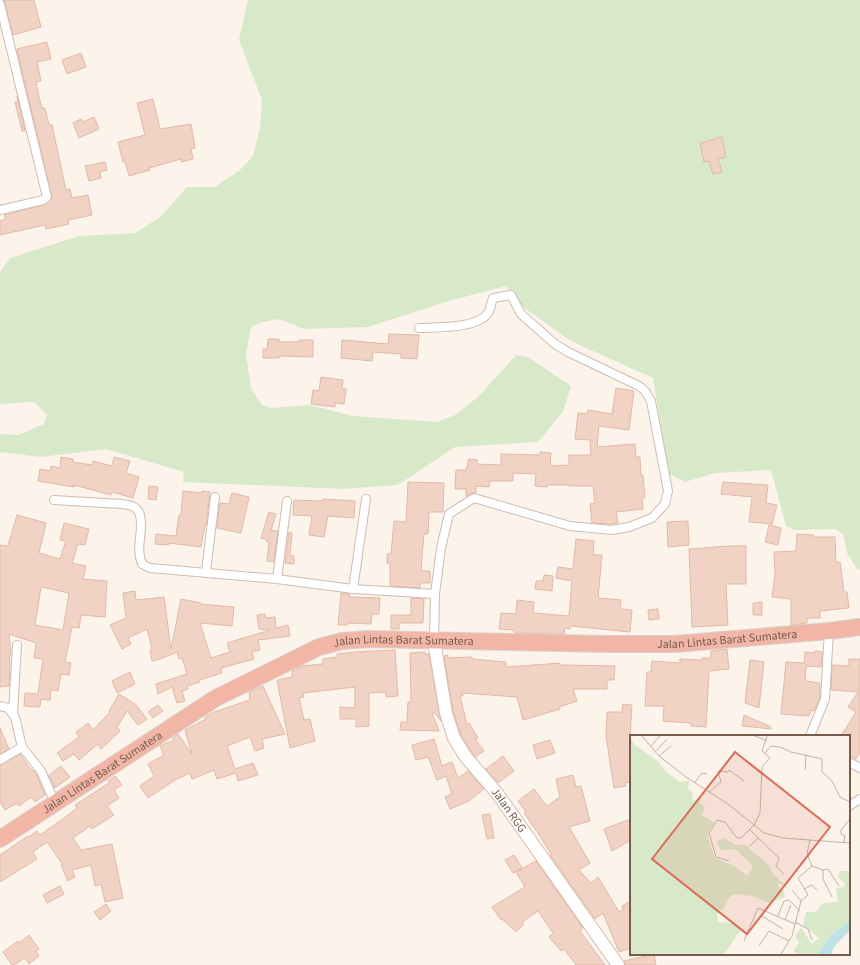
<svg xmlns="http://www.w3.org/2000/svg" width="860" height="965" font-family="'Source Sans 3',sans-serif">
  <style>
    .green { fill: #d8e9ca }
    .building { fill: #f0d3c4; stroke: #e2b9a5; fill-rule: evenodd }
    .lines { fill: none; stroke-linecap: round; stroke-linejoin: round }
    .street-casing { stroke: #cebcb1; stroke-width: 10 }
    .secondary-casing { stroke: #d3beb1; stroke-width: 14 }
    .highway-casing { stroke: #d9d1ce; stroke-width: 18 }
    .street { stroke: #fff; stroke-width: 8 }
    .secondary { stroke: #fff; stroke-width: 12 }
    .highway { stroke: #f2b6a6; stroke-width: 16 }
    .labels { text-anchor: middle; stroke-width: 3.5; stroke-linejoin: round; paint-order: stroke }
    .street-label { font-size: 12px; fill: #765b4f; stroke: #fef9f2 }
    .inset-road { fill: none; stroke: #c2b2a8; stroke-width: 1 }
    .view { fill: #d96d58; fill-opacity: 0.15; stroke: #d96d58; stroke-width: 2 }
    .inset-edge { fill: none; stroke: #765b4f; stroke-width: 2 }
  </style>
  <rect width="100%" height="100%" fill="#fcf4eb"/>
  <polygon class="green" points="248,0 860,0 860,570 857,569 847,553 843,534 835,529 794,530 786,526 771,470 715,473 685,482 669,474 653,378 584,347 565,337 519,304 506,286 449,301 368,327 304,329 278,319 259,323 251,327 246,355 251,388 262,405 271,408 309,405 353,416 437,422 455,415 478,397 516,355 528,357 571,386 563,412 538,442 455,447 398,485 343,489 183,482 184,472 106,449 41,457 0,452 0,434 18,435 44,424 47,415 34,402 0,404 0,272 10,258 79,236 135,233 160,217 187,187 215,187 240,170 253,156 260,128 262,100 239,40"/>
  <g class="building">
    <polygon points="4,0 34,0 41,27 13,35"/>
    <polygon points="47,42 51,59 37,62 41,81 36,82 39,97 42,108 45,108 49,125 52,125 66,190 70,189 72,198 88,195 92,215 68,220 69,224 46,229 45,225 0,235 0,221 6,219 4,215 44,205 52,198 17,49"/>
    <polygon points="81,53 86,67 67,74 62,60"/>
    <polygon points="17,96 25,131 22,131 15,102 18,102"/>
    <polygon points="153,99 160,129 191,124 195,148 191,149 193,159 181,162 181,159 149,168 150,170 129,176 125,162 123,162 118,142 145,135 137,103"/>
    <polygon points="94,117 99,129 79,138 73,123 81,119 83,122"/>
    <polygon points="722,137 726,157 718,159 722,172 713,174 709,161 704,162 700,143"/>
    <polygon points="105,162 107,170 100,172 101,178 89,181 85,166"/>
    <polygon points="389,334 419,335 417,359 401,358 401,354 373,352 372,361 341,358 342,340 388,344"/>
    <polygon points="268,339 279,339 279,342 299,342 299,340 313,340 313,357 279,356 279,358 263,358 263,349 267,349"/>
    <polygon points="321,377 343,380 342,389 346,389 344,404 335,403 335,407 311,404 313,390 319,391"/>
    <polygon points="616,388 634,391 629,430 599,426 597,447 635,444 636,457 640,457 641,475 643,475 645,497 642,498 643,509 616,512 618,523 611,524 592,523 590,504 595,503 593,486 569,486 569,485 547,485 547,487 535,486 536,474 513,473 513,481 490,481 489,487 476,486 476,493 473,493 466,496 466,489 455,489 456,470 466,470 469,459 477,460 477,464 501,465 501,454 540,455 540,452 551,453 550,466 569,465 569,455 591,455 590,440 575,439 578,413 587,414 588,410 612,414"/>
    <polygon points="61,457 73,459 73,462 92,465 93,461 112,466 114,457 130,461 126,473 139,477 133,498 112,492 111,495 74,485 74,487 38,481 40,469 50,471 51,466 60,468"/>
    <polygon points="408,482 444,483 443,512 429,512 428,534 424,534 421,569 421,571 430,571 430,583 420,583 420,588 390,586 390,563 387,563 387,554 391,554 394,521 406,522"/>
    <polygon points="723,482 768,485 766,503 777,505 772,524 749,522 752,497 721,494"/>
    <polygon points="149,486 158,487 156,500 148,499"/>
    <polygon points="183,491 202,493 202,491 210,492 206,526 205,525 201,547 169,543 169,545 155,544 156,534 176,536 179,515 181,515"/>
    <polygon points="232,493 249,497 241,533 217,528 220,503 229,504"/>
    <polygon points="323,499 355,501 354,518 328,516 324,537 309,535 312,516 293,515 294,500 323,501"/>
    <polygon points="269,512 276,514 271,530 278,531 274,562 267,561 269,542 266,541 266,539 261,538"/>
    <path d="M 17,515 L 46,523 L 39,553 L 60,559 L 66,541 L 60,540 L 64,523 L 89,529 L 85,545 L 78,544 L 72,563 L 86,566 L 83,579 L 107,581 L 105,617 L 81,615 L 79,628 L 72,627 L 65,662 L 71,663 L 69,675 L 61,674 L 58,691 L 51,690 L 50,700 L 41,699 L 40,707 L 24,706 L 25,693 L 38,694 L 43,659 L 34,658 L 36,643 L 9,634 L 11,655 L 9,655 L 10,662 L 9,686 L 0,687 L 0,545 L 8,546 ZM 41,587 L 69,593 L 63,630 L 35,625 Z"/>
    <polygon points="688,521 689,545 668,547 667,522"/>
    <polygon points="769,525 781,528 778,545 765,542"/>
    <polygon points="289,532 292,533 290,555 294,556 294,564 285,563"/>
    <polygon points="797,534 814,535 813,537 835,537 836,563 840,562 844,592 847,592 849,608 820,611 820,618 807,618 807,623 791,625 791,599 772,597 775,575 774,552 796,551"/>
    <polygon points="576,539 594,541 593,555 602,555 598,598 621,600 620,609 632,610 630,632 571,626 570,629 565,628 564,634 514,633 514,630 499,629 501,613 516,614 517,600 534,602 533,613 569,616 572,581 556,578 558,567 573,569"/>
    <polygon points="729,546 746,546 746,584 726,584 728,625 692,627 689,549"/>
    <polygon points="544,575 553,576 552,591 535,589 536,581 543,581"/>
    <polygon points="135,591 136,600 164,597 171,649 181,599 201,603 200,604 234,607 232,626 200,623 211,658 230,652 227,643 270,630 259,629 257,615 265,614 266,618 275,617 276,628 288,625 290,636 258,640 260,650 252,652 254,659 221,668 222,673 199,680 200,682 187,686 188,689 182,691 185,701 177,703 172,687 158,694 156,684 187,674 182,658 179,659 177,652 160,659 152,661 150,650 152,649 147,629 128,638 131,644 122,649 110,625 126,618 123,593"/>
    <polygon points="341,593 350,594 349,597 380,598 379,614 372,614 371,624 348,623 347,625 338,625"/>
    <polygon points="411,598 424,599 423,623 399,623 399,629 391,629 391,615 411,615"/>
    <polygon points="762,602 762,615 753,615 753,603"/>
    <polygon points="658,609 659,619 649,620 648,610"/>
    <polygon points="727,649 729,669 709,671 706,727 691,726 691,723 663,721 664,706 645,706 647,672 651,672 652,661 680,663 680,659 702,660 702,658 711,658 711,651"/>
    <polygon points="395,650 398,696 386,697 386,692 369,693 369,726 356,727 356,719 340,719 340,707 355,708 355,687 303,693 304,697 299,698 304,720 310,719 315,741 290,748 277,680 292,677 292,671 302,666 323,664 323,659 337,657 337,654 354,652"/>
    <polygon points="815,651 822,652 821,667 806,666 805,681 820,683 820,698 814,711 811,710 809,716 781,714 786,662 804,663 805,652 815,653"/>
    <polygon points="425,652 425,654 429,654 441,721 434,712 432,713 439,731 400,730 401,722 407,722 408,702 411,702 410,653"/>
    <polygon points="448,655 448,658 472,657 472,659 506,662 506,667 560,663 560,665 615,666 614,680 607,680 607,689 573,689 577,701 559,707 560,709 550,712 523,720 517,697 462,693 463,696 460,696 467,725 469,723 478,738 475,739 484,751 475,757 461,735 460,732 462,731 460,731 453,711 444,656"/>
    <polygon points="849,659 860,659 860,752 856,759 849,755 849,736 841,736 856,712 848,707 858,692 831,690 832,665 849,666"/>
    <polygon points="750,660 764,662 759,708 745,703"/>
    <polygon points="130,672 135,684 117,693 112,681"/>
    <polygon points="263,686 285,734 262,739 264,748 255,751 250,737 227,746 235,769 253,763 258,775 238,781 236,773 217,779 214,770 192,779 190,773 175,780 148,798 140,786 154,776 148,764 164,755 160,746 174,740 173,738 178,734 192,754 185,730 206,719 205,717 214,712 250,700 249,692"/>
    <polygon points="119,694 135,704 147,719 138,725 127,711 117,727 120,731 101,749 98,744 79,760 74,754 63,761 57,753 79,737 76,732 88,723 93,730 110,712 109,711"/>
    <polygon points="623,704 632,705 630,738 631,782 625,783 626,786 614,788 606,736 607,712 622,712"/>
    <polygon points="158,705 163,711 153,718 148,712"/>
    <polygon points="744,715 771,727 771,729 742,726"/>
    <polygon points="0,728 9,749 0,754"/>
    <polygon points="434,739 442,766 452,762 458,778 468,771 484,789 469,801 450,809 445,797 452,794 446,776 437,780 428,757 416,760 412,745"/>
    <polygon points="550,740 555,753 537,759 533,745"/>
    <polygon points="20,754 32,771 33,770 36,774 45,795 35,802 31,797 19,806 17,803 5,810 0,802 0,765"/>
    <polygon points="503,756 514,771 498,783 486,769"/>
    <polygon points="61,766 70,777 55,788 49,775"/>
    <polygon points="573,775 576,787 581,786 590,821 569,827 590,863 579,870 591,883 598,877 619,912 623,910 622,906 631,901 631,948 619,952 603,913 595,919 550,855 551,854 540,836 524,813 526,812 518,801 534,789 547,806 560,797 556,779"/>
    <polygon points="115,776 122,785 114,790 119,798 107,806 114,815 92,829 90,826 73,838 81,850 112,844 123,898 105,902 101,884 95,886 91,865 72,870 75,877 68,881 61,865 63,865 47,842 33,852 37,859 0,882 0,855 28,836 29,837 37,831 40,835 67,816 77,808 75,805 109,783 108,781"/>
    <polygon points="490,814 494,838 487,839 482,815"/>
    <polygon points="631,819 631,840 612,851 604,829"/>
    <polygon points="514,855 522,868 513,873 505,860"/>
    <polygon points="536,861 583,928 580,931 605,965 576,965 564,949 561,951 549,937 553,933 538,911 522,922 524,924 516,932 502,919 501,920 492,907 525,887 516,872"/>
    <polygon points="60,886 64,894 47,903 43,895"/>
    <polygon points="106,904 111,911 100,920 94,912"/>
    <polygon points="29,935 39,949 36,951 39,956 29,964 25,958 14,965 12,965 3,952 18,941 19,943"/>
    <polygon points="654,954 656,965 625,965 624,961"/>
  </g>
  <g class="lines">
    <g class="street-casing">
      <g id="street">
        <polyline points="0,4 47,197 43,200 0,210"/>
        <path d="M 419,328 C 437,327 477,329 488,313 C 491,309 491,303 493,298 L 511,295 L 521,314 L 555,344 L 568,352 L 639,386 L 645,391 L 651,401 L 668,491 L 665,504 L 652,518 L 629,527 L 612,530 L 570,526 L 474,498 L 449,514 L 441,548 L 435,594 L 434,641"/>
        <path d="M 54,500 C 70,501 87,502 104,503 C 113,504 123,503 132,506 C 136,508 139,511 140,515 C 144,532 135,547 142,564 L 150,568 L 277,579 L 353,589 L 435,594"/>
        <polyline points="206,572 215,497"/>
        <polyline points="277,579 287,501"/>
        <polyline points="353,589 366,499"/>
        <polyline points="0,706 8,708 15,717 22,747 41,771 55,803"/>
        <polyline points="13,713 17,645"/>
        <polyline points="810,736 825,699 829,631"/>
        <polyline points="0,760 22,747"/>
        <polyline points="849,762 860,768"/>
        <polyline points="849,806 860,799"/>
      </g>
    </g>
    <g class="secondary-casing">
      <g id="secondary">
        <path id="s1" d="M 434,641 L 446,713 L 454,738 L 465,756 L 497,793 L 618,965"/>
      </g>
    </g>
    <g class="highway-casing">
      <g id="highway">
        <path id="s2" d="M 0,839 L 216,698 L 319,647 L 342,641 L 369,639 L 607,644 L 675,644 L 829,631 L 860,627"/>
      </g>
    </g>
    <use href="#street" class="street"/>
    <use href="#secondary" class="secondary"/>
    <use href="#highway" class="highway"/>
  </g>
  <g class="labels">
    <g class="street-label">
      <text dy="4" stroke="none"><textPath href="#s2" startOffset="782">Jalan Lintas Barat Sumatera</textPath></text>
      <text dy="4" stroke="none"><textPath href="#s2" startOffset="458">Jalan Lintas Barat Sumatera</textPath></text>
      <text dy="4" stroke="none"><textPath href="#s2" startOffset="122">Jalan Lintas Barat Sumatera</textPath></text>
      <text dy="4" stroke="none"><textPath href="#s1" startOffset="190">Jalan RGG</textPath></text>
    </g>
  </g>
  <g transform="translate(630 735)">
    <rect width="220" height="220" fill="#fcf4eb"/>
    <path d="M 0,1 L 5,10 L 29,27 L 35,36 L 50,47 L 59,46 L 58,53 L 62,57 L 63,66 L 71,62 L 70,68 L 75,72 L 72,80 L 84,88 L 77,100 L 85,123 L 104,131 L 117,141 L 122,134 L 122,130 L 105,114 L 90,115 L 87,106 L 95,103 L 105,110 L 115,110 L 138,129 L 144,140 L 163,157 L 149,148 L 148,151 L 154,156 L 155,162 L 140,168 L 122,161 L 105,159 L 99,162 L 94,173 L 87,179 L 88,187 L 102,188 L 111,195 L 94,219 L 0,219 ZM 210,136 L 220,136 L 220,185 L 201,200 L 188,219 L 168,219 L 163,216 L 169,208 L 165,201 L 171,193 L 182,209 L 189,203 L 173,190 L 176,177 L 186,177 L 193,168 L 208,167 L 206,153 L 214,152 L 215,149 L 208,142 Z" fill="#d8e9ca"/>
    <path d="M 220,185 L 220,195 L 204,212 L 201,219 L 188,219 L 201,200 Z" fill="#c0e2e5"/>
    <path class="inset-road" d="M 12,1 L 29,21 L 56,42 L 98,69 L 134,98 L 153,103 L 220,108M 125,1 L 137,6M 21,11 L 30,1M 25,17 L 37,4M 135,18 L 141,11 L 150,12 L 161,17 L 192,24 L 192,37 L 202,46 L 210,62 L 220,67M 29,21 L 41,11M 175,35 L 176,19M 65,47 L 72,38 L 77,39M 79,57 L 91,47 L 88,36 L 98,37 L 99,35 L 114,46M 120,95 L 149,123 L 146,131 L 154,139M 180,105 L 177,119 L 182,131 L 193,135 L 193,144 L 202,162M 214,107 L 215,101 L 211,99 L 211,95 L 220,84M 119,112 L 128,103M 99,126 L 86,122 L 79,98 L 87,85 L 95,87 L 107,103 L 111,103 L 124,90 L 130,78 L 132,32 L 140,23 L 132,16 L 137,1M 193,135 L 198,134 L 209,151M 174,154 L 182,150 L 187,155M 162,155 L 171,166M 132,181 L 153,194M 148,181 L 154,166 L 159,165 L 170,176M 155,185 L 161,170M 165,187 L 178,194 L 182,205M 114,206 L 128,173 L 165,189M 129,211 L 139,196 L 159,206M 151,219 L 162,201 L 171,166 L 178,160 L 168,143 L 182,131"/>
    <path class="view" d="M 105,17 L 200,92 L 117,199 L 22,124 Z"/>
    <rect width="220" height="220" class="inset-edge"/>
  </g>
</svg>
